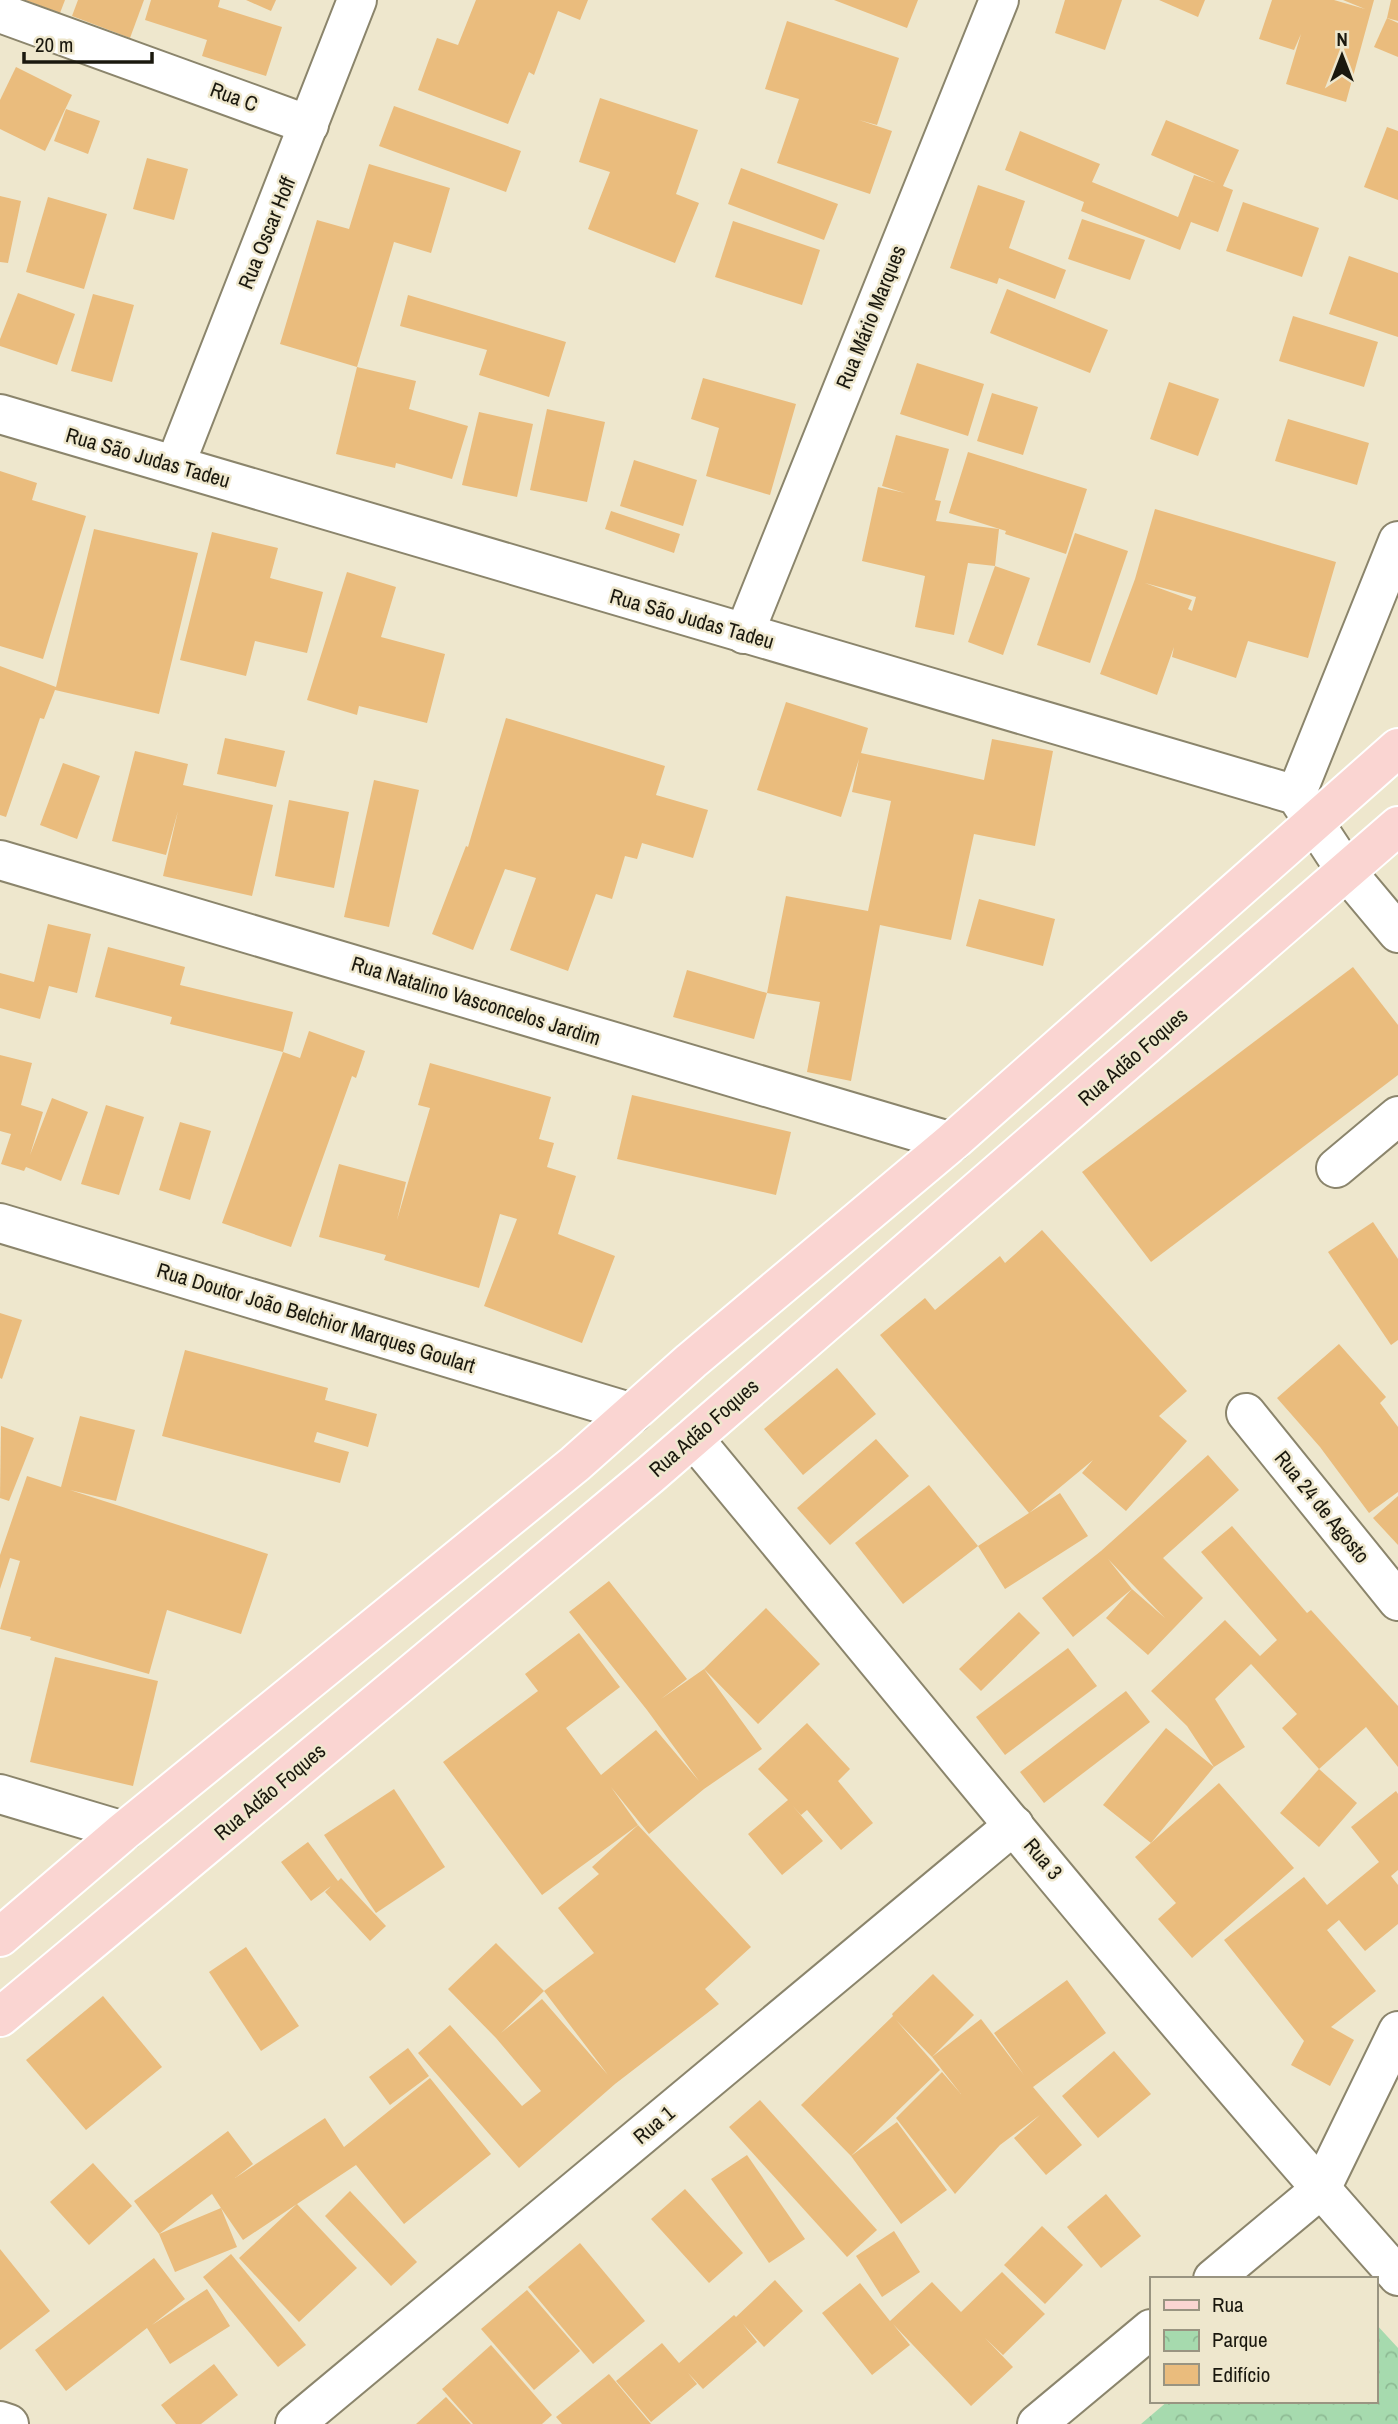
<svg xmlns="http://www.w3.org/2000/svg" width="1398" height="2424" font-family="'Archivo Narrow',sans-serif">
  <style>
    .park { fill: url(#park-crowns) }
    .building { fill: #eabc7d; fill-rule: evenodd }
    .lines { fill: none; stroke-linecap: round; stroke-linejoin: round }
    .minor-casing { stroke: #8b856c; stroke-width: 42 }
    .major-casing { stroke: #fff; stroke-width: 42 }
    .minor { stroke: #fff; stroke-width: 38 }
    .major { stroke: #fad5d2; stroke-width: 38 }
    .labels { text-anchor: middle; stroke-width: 5; stroke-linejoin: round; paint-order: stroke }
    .street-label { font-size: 21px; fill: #1a180e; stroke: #eee7cd }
  </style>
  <defs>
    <pattern id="park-crowns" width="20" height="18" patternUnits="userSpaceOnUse" patternTransform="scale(1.75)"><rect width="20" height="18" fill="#a6daae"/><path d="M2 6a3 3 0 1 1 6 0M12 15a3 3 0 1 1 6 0" fill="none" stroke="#8eba94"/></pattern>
  </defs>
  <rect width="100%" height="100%" fill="#eee7cd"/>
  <polygon class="park" points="1375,2323 1398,2348 1398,2424 1141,2424 1168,2401 1375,2401"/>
  <g class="building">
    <polygon points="25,0 65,0 60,13"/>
    <polygon points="78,0 144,0 130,38 72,16"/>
    <polygon points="151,0 220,0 218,7 282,27 266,76 202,56 207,40 145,20"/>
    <polygon points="246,0 276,0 271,11"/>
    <polygon points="476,0 588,0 580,20 558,11 534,75 529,72 508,124 418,90 437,38 458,45"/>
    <polygon points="834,0 918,0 907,28"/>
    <polygon points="1065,0 1122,0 1105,50 1055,33"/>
    <polygon points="1159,0 1205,0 1198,17"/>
    <polygon points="1272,0 1334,0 1365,9 1343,0 1374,0 1346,102 1286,84 1301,34 1294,50 1259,39"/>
    <polygon points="1391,0 1398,0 1398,21 1387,18"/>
    <polygon points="1387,18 1398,23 1398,57 1374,47"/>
    <polygon points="787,21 899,58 877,125 859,120 892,131 870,194 777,163 799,99 765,89"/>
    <polygon points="16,67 72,95 45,151 0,129 0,100"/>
    <polygon points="600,98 698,130 676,194 699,203 675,263 588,229 610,172 579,162"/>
    <polygon points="394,106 521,151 506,192 379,146"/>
    <polygon points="66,109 100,121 88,154 54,141"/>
    <polygon points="1166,120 1239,150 1223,186 1233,190 1218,232 1191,222 1180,250 1081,211 1084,202 1005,170 1020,131 1100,164 1092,182 1178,217 1194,175 1216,183 1151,155"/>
    <polygon points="1387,127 1398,131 1398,200 1364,187"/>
    <polygon points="147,158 188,169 174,220 133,209"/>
    <polygon points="369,164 450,188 431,253 394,242 357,367 416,381 409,409 468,426 452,479 396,463 395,468 336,454 357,367 280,344 317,220 349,229"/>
    <polygon points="741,168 838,204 824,240 728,204"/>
    <polygon points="978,185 1025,201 1009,248 1066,270 1055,299 999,278 997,284 950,268"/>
    <polygon points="0,196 21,201 8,263 0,262"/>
    <polygon points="48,197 107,214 84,289 26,272"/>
    <polygon points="1243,202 1319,228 1302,277 1226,251"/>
    <polygon points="1082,219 1145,240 1130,280 1068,259"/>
    <polygon points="733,221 820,250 802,305 715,277"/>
    <polygon points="1349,256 1398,273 1398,337 1329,314"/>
    <polygon points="1007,289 1108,330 1090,373 990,333"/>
    <polygon points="18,293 75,314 57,365 0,346 0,339"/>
    <polygon points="93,294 134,305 112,382 71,371"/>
    <polygon points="408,295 566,342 549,397 479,375 487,350 400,326"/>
    <polygon points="1293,316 1378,342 1364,387 1279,361"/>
    <polygon points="917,363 984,384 968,436 900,414"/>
    <polygon points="703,378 796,404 770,495 706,476 719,428 691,419"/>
    <polygon points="1169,382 1219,399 1198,456 1150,439"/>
    <polygon points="992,393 1038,407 1023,455 977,441"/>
    <polygon points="547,409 605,422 587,502 530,490"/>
    <polygon points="479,412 533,424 517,497 462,485"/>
    <polygon points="1288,419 1369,443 1357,485 1275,461"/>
    <polygon points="896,435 949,449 935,500 941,501 936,521 999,529 995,566 968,563 954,635 915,627 925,576 862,561 878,487 905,493 882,486"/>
    <polygon points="968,452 1087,489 1066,554 1005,534 1006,531 949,513"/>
    <polygon points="634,460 697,480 683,526 620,506"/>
    <polygon points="0,471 37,483 32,500 86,516 43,659 0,646"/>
    <path d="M 1155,509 L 1336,562 L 1308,658 L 1248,641 L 1236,678 L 1172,657 L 1174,647 L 1157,695 L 1100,674 L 1135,579 ZM 1145,583 L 1196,597 L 1192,611 L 1188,609 L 1192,600 Z"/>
    <polygon points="611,511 680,534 674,553 605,529"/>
    <polygon points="94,529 198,553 159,714 55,690 44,719 40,718 6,817 0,815 0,666 56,687"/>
    <polygon points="212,532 278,548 270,578 323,592 307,653 255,641 246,676 180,660"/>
    <polygon points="1075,533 1128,551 1090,663 1037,645"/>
    <polygon points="995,566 1030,578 1003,655 968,642"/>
    <polygon points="347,572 396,587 381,637 445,654 427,723 359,706 357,715 307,700"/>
    <polygon points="786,702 868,728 861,753 984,780 992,739 1053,751 1035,846 974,834 951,940 880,925 851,1081 807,1072 820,1002 767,993 786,896 868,911 891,801 852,792 859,759 841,817 757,790"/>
    <polygon points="506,718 665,766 656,795 708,810 693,858 642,843 637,859 625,856 612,899 596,894 568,971 510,950 536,878 505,869 473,950 432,934 466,846 468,847"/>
    <polygon points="225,738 285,751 276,787 217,774"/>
    <polygon points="135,751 188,764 183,785 273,805 252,896 163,876 178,811 166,855 112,841"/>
    <polygon points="63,763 100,776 77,839 40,825"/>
    <polygon points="374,780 419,790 389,927 344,917"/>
    <polygon points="289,800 349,812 334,888 275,876"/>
    <polygon points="979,899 1055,919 1043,966 966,946"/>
    <polygon points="48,924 91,934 77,993 49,986 40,1019 0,1008 0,973 34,982"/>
    <polygon points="108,947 185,967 180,985 293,1012 283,1052 170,1024 172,1017 95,997"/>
    <polygon points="1353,967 1398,1025 1398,1075 1151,1262 1082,1172"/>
    <polygon points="687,970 767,993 754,1039 673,1017"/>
    <polygon points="309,1031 365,1051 356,1078 352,1076 291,1247 222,1223 283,1052 300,1058"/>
    <polygon points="0,1055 32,1063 21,1105 43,1112 30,1155 52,1098 88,1112 61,1181 26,1167 24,1171 1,1164 11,1134 0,1131"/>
    <polygon points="430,1063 551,1097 539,1139 554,1143 547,1167 576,1176 558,1234 615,1256 582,1343 484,1306 517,1219 500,1214 479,1288 384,1260 386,1255 319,1237 339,1164 406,1182 397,1220 430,1108 418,1105"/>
    <polygon points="632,1095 791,1132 776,1195 617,1159"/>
    <polygon points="106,1105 144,1117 119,1195 81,1184"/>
    <polygon points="180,1122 211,1131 190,1200 159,1190"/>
    <polygon points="1373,1222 1398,1259 1398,1340 1391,1345 1328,1252"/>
    <polygon points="1042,1230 1187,1391 1159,1416 1187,1441 1126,1511 1082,1473 1093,1460 1029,1513 1060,1493 1088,1536 1005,1589 978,1546 1029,1513 880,1335 925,1298 935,1310 1000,1256 1005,1263"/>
    <polygon points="0,1313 22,1320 2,1379 0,1378"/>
    <polygon points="1339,1344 1386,1397 1380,1403 1398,1427 1398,1492 1369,1513 1320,1447 1277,1398"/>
    <polygon points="185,1350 328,1388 325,1400 377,1414 368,1447 317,1432 314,1442 349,1452 340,1483 162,1436"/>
    <polygon points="837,1368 876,1414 803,1475 764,1429"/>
    <polygon points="80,1416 135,1430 116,1501 70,1490 268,1554 241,1634 167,1610 149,1674 30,1640 31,1637 0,1629 20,1561 10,1558 0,1589 0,1555 27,1476 61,1487"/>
    <polygon points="1,1426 34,1438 9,1501 0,1498"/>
    <polygon points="876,1439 909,1476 830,1545 797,1508"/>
    <path d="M 1208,1455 L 1239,1490 L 1163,1558 L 1203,1598 L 1148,1655 L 1106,1618 L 1132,1589 L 1073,1637 L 1042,1598 L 1101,1551 ZM 1108,1559 L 1165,1618 L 1132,1589 Z"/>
    <polygon points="929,1485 978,1546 903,1604 855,1543"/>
    <polygon points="1398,1496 1398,1545 1373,1518"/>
    <polygon points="1232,1526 1307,1613 1311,1610 1398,1706 1398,1767 1366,1727 1319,1769 1282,1728 1297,1714 1251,1664 1215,1699 1245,1747 1214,1767 1151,1843 1103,1805 1166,1728 1214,1767 1187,1726 1151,1691 1225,1620 1260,1656 1277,1640 1201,1552"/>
    <polygon points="609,1581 687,1679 661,1699 704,1669 766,1608 820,1664 758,1724 704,1669 762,1749 704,1789 649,1834 611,1787 638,1825 542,1895 443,1762 538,1691 525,1674 579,1633 620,1687 566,1728 601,1775 656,1730 699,1781 647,1710 569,1612"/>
    <polygon points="1019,1612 1040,1633 981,1691 959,1669"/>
    <polygon points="1068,1648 1097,1686 1005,1755 976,1717"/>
    <polygon points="55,1657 158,1681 133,1786 30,1762"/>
    <polygon points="1126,1691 1150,1722 1044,1803 1020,1772"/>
    <polygon points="807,1723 850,1769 838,1781 873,1823 841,1850 807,1810 801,1815 792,1805 823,1841 782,1875 748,1834 788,1800 758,1769"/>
    <polygon points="1319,1769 1357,1803 1319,1847 1280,1813"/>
    <polygon points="1219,1783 1294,1868 1192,1958 1158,1919 1176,1903 1135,1857"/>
    <polygon points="394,1789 445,1867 376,1913 324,1835"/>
    <polygon points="1396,1791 1398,1794 1398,1870 1391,1876 1398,1885 1398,1924 1365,1951 1339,1920 1327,1930 1376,1991 1331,2027 1354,2040 1330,2086 1291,2065 1304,2041 1224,1940 1304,1877 1327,1905 1379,1862 1351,1827"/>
    <polygon points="638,1825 751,1947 705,1989 719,2004 615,2084 519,2168 418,2053 450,2025 522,2106 541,2091 496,2038 448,1989 496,1943 544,1991 501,2033 542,1999 608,2075 544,1991 594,1953 558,1908 599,1874 592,1867"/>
    <polygon points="308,1842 338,1881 341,1878 386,1926 370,1941 325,1892 331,1886 311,1901 281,1862"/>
    <polygon points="246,1947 299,2026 261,2051 209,1972"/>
    <polygon points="933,1974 974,2015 932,2057 981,2019 1024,2075 994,2033 1067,1980 1106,2033 1033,2087 1082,2145 1046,2175 1014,2138 1040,2115 1000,2145 955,2194 896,2118 942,2072 961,2094 932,2057 896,2020 940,2070 851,2156 897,2122 947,2190 901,2224 851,2156 801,2105 893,2016 892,2014"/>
    <polygon points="103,1996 162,2067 86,2130 26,2060"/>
    <polygon points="408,2048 429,2076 390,2105 369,2077"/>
    <polygon points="1114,2051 1151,2094 1098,2138 1062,2096"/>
    <polygon points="430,2078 491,2154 404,2224 356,2165 297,2204 357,2268 299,2322 239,2258 297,2204 243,2240 221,2208 237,2247 175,2272 159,2234 221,2208 212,2194 159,2234 134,2201 228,2131 253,2164 235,2178 325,2118 344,2147"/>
    <polygon points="760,2100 877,2230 847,2257 729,2127"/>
    <polygon points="747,2155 805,2239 769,2263 711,2179"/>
    <polygon points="93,2163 132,2206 89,2245 50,2202"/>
    <polygon points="685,2189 743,2253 709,2283 651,2219"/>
    <polygon points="350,2191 417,2262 391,2286 325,2216"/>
    <polygon points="1106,2194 1141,2236 1101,2268 1067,2227"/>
    <polygon points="1042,2226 1083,2265 1045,2304 1004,2265"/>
    <polygon points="894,2231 920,2272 882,2297 856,2256"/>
    <polygon points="580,2243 645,2321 593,2364 528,2287"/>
    <polygon points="0,2249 50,2311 0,2350"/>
    <polygon points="231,2254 306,2345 278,2367 203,2277"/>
    <polygon points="154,2258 185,2299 152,2325 207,2289 230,2326 170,2364 147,2328 66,2391 35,2350"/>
    <polygon points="1002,2272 1045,2314 1003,2355 985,2338 1013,2367 971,2406 893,2324 910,2345 872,2375 822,2313 860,2283 890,2321 932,2282 961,2312"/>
    <polygon points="775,2280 803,2311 764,2347 743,2324 757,2342 703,2389 688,2373 697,2384 651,2422 616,2381 662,2343 679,2363 734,2315 736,2317"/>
    <polygon points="527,2290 580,2351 534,2390 481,2329"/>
    <polygon points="491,2345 552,2415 542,2424 473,2424 442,2389"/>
    <polygon points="214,2364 238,2395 201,2424 176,2424 161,2405"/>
    <polygon points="609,2374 651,2424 562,2424 556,2417"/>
    <polygon points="446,2397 471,2424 416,2424"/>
  </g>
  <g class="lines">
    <g class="minor-casing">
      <g id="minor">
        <polyline points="0,13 309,125"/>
        <polyline points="0,414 1296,795 1346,871 1398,933"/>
        <polyline points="175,465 357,0"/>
        <polyline points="744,634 999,0"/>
        <polyline points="1296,795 1398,541"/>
        <polyline points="0,860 952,1142"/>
        <polyline points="1336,1168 1398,1116"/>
        <polyline points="0,1223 633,1413"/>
        <polyline points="1246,1413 1398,1601"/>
        <path d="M 693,1438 C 926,1719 1155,2003 1398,2276"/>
        <polyline points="0,1794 124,1831"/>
        <polyline points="1213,2279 1321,2189 1398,2031"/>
        <polyline points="0,2421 9,2424"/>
        <polyline points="295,2424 1014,1825"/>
        <polyline points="1037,2424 1151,2329"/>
      </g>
    </g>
    <g class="major-casing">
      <g id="major">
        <polyline points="0,1937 124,1831 575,1464 691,1361 952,1142 1398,748"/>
        <polyline points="0,2017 650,1475 1398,826"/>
      </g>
    </g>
    <use href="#minor" class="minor"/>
    <use href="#major" class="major"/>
  </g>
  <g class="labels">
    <g class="street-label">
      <text transform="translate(234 97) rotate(20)" y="7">Rua C</text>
      <text transform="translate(267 233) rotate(-68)" y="7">Rua Oscar Hoff</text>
      <text transform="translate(871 317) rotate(-68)" y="7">Rua Mário Marques</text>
      <text transform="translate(148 458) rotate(16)" y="7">Rua São Judas Tadeu</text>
      <text transform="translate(692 619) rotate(16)" y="7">Rua São Judas Tadeu</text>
      <text transform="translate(476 1001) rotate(17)" y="7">Rua Natalino Vasconcelos Jardim</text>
      <text transform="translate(1133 1057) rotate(-41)" y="7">Rua Adão Foques</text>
      <text transform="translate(316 1318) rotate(17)" y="7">Rua Doutor João Belchior Marques Goulart</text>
      <text transform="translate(704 1428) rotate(-41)" y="7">Rua Adão Foques</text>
      <text transform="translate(1322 1507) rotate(51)" y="7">Rua 24 de Agosto</text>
      <text transform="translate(270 1792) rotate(-40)" y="7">Rua Adão Foques</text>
      <text transform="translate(1043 1859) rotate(50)" y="7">Rua 3</text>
      <text transform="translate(654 2125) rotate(-40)" y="7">Rua 1</text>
    </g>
  </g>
  <rect x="1150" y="2277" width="228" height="126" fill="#eee7cd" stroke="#999481" stroke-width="2"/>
  <rect x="1164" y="2300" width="35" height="10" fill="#fad5d2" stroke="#999481" stroke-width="2"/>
  <text x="1212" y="2312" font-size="21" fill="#1a180e">Rua</text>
  <rect x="1164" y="2330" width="35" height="21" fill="url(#park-crowns)" stroke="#999481" stroke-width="2"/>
  <text x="1212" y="2347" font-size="21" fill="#1a180e">Parque</text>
  <rect x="1164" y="2364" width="35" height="21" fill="#eabc7d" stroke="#999481" stroke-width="2"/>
  <text x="1212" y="2382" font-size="21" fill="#1a180e">Edifício</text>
  <g transform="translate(1342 56)" stroke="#eee7cd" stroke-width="5" paint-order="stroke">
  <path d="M0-5L12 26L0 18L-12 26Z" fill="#1a180e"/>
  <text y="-10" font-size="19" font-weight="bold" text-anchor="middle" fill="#1a180e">N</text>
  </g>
  <path d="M24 52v10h128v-10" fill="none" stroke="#1a180e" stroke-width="3.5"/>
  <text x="35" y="52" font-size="21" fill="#1a180e" stroke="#eee7cd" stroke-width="5" paint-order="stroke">20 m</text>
</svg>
